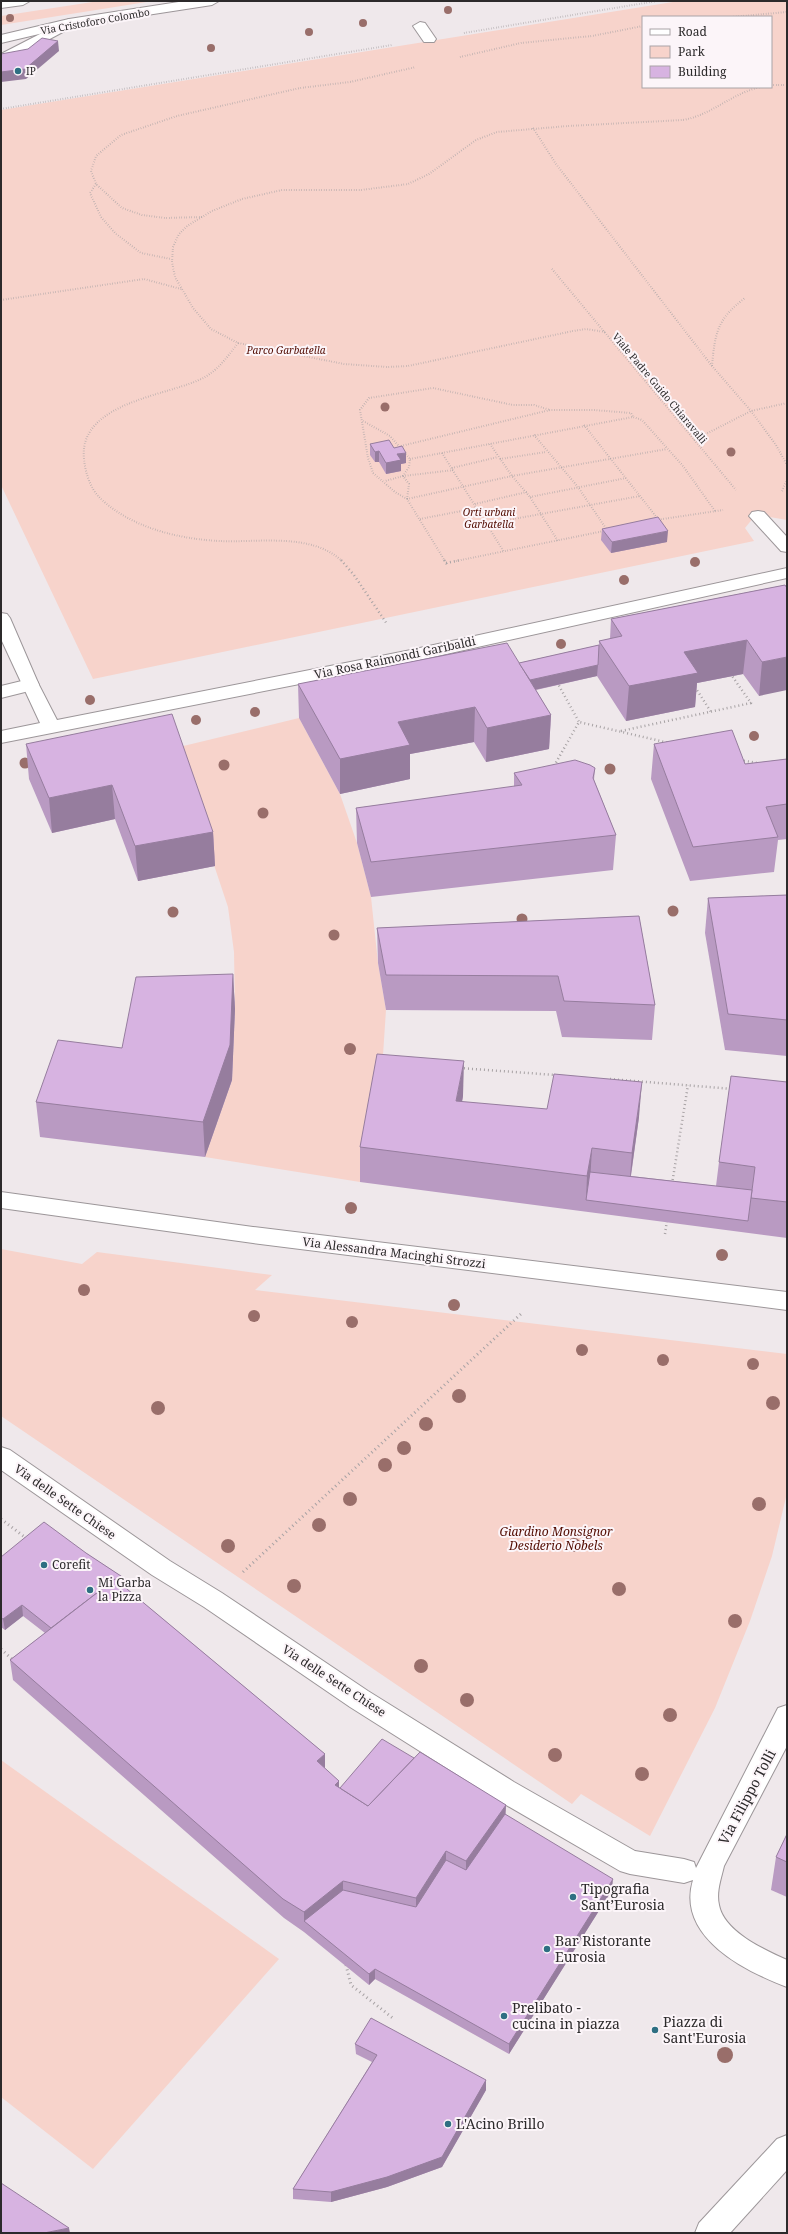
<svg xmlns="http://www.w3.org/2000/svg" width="788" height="2234" font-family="'Noto Serif',serif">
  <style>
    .green { fill: #f7d3cb; fill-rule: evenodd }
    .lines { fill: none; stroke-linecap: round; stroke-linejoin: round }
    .lane-casing { stroke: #9c9699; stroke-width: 2 }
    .street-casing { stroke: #9c9699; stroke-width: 2 }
    .secondary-casing { stroke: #9c9699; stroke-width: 2 }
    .primary-casing { stroke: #9c9699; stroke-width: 2 }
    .path-far2 { stroke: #a7a2a4; stroke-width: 2; stroke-dasharray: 0.5 2; stroke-linecap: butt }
    .path-far1 { stroke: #a7a2a4; stroke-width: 2.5; stroke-dasharray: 1 3; stroke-linecap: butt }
    .path { stroke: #a7a2a4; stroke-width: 3; stroke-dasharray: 1 3.5; stroke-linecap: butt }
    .lane { fill: #fff; fill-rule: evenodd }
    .street { fill: #fff; fill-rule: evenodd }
    .secondary { fill: #fff; fill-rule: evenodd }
    .primary { fill: #fff; fill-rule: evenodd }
    .tree { fill: #996e6a }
    .wall { fill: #b99ac2 }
    .shaded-wall { fill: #967d9e }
    .building { fill: #d7b3e1; stroke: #967d9e }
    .poi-dot { fill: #2e6f82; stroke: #fcf5f9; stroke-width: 1.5 }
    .labels { text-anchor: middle; stroke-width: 4; stroke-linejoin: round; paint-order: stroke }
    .far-street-label { font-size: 10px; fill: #2c2a2b; stroke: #fcf5f9 }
    .far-poi-label { font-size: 10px; fill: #2c2a2b; stroke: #fcf5f9; text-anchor: start }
    .far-park-label { font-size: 10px; font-style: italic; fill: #520b00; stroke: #fcf5f9 }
    .street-label { font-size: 12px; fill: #2c2a2b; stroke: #fcf5f9 }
    .park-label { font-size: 12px; font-style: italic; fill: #520b00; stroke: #fcf5f9 }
    .poi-label { font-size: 12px; fill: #2c2a2b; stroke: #fcf5f9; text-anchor: start }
    .near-street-label { font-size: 14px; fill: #2c2a2b; stroke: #fcf5f9 }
    .near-poi-label { font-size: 14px; fill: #2c2a2b; stroke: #fcf5f9; text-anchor: start }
  </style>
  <rect width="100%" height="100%" fill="#efe8eb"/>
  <g class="green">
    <polygon points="99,1 153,1 1,25 1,16"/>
    <path d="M 679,1 L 787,1 L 787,520 L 764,516 L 754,517 L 745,528 L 754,541 L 93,679 L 1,485 L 1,110 ZM 643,17 L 771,17 L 771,87 L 643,87 Z"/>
    <polygon points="299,718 340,794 357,843 371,897 378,963 386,1010 383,1055 360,1182 205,1157 232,1080 235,1009 234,952 228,907 175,748"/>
    <polygon points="1,1249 82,1264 97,1252 272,1275 255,1290 787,1354 787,1493 772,1556 750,1621 715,1708 650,1836 581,1794 572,1804 1,1416"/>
    <polygon points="1,1760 279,1959 93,2169 1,2097"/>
  </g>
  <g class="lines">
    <g class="lane-casing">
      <g id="lane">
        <polygon points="69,19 76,23 74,26 1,65 1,54"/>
        <polygon points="420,22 425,23 436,39 434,42 424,42 413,26"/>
        <polygon points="758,511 764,512 787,537 787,552 781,551 749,516 752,512"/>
        <polygon points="30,679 37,681 39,685 37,689 1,698 1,686"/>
      </g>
    </g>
    <g class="street-casing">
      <g id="street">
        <polygon points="787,568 787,578 406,663 1,743 1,731 40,723 1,639 1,613 7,614 10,618 39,685 57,720 406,651"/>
        <path d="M 1,1447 L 10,1450 L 170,1561 L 222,1593 L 368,1691 L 514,1782 L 635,1851 L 684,1859 L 694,1862 L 696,1868 L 778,1708 L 787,1705 L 787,1746 L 724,1866 C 721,1879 716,1892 719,1905 C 724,1932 765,1950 787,1960 L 787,1987 C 745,1971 676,1937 693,1880 L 684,1883 L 630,1874 L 620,1871 L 494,1798 L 350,1707 L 204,1607 L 152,1575 L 1,1470 Z"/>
        <polygon points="787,2135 787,2170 730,2233 695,2233 699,2223 777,2139"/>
      </g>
    </g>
    <g class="secondary-casing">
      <g id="secondary">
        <polygon points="185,1 219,1 212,5 69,27 1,43 1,35 69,19"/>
        <polygon points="1,1192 253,1227 787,1292 787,1310 253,1243 1,1208"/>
      </g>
    </g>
    <g class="primary-casing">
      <polygon id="primary" points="1,1 30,1 23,5 1,8"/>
    </g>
    <g class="path-far2">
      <polyline points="731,17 787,12"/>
      <polyline points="464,33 657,1"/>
      <polyline points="460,57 521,43 592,36 643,26"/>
      <polyline points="771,85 787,85"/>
      <polyline points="1,109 392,45"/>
      <polyline points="533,128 556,164 712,366 751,411 776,445 787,465"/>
      <polyline points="96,184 90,193 101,217 115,233 141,253 171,259"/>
      <polyline points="202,217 165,218 142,215 122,208 96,184 91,171 96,156 121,135 177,116 300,88 350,82 416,67"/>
      <polyline points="552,269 736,490"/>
      <polyline points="1,300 144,279 181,289"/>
      <path d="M 605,332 L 586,329 L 573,331 L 408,366 L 387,367 L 344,364 L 238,343 L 211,329 L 193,308 L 175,277 L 172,262 L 173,247 L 179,234 L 187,226 L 212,211 L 242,199 L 282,190 L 361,190 L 408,184 L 429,174 L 476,140 L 497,132 L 568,126 L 683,120 C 712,115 732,93 761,87"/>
      <path d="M 238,343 C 228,356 219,369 205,377 C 171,396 78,401 84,459 C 85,471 90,488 99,497 C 129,527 178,539 219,541 C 257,543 311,532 342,561"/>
      <path d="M 712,366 C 715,333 717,319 745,298"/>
      <polyline points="363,421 390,436 410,459 409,467 403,476 385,481"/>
      <polyline points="584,425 658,519"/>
      <polyline points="534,435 578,487 607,530"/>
      <polyline points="694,440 751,411 787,403"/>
      <polyline points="490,444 512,476 530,497 558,541"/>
      <polyline points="401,446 550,410 594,410 631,413 633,417"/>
      <polyline points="442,453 504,552"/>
      <polyline points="410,459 633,417 642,420 683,466 715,511"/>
      <polyline points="500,459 546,452"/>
      <polyline points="452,468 498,457"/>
      <polyline points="782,491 787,480"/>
      <polyline points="530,497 626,478"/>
      <polyline points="407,499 512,476 667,449"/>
      <polyline points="407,499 409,484 403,476 454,470"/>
      <polyline points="475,504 527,492"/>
      <polyline points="420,519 477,508"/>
      <polyline points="656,520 723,510"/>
      <polyline points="486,524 640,496"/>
      <polyline points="445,561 407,499 395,492 373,473 368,458 360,410 369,398 433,388 513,405 534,405 550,410"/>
      <polyline points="456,561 604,531"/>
    </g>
    <g class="path-far1">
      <polyline points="341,560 354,575 387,624"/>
      <polyline points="444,560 448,566"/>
      <polyline points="446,563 461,560"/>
      <polyline points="557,682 579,722"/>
      <polyline points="695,687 711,712"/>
      <polyline points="621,731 751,703 732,676"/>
      <polyline points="740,760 757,763"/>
      <polyline points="554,766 579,722 669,743"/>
      <polyline points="460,1068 555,1075"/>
      <polyline points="610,1079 733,1089"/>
      <polyline points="672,1184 688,1085"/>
      <polyline points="665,1234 667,1220"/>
    </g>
    <g class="path">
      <polyline points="1,1519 26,1538 24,1539"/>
      <polyline points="243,1572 522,1313"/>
      <polyline points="1,1649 14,1661"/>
      <polyline points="346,1965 351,1985 394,2019"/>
    </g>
    <use href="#lane" class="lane"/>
    <use href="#street" class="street"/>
    <use href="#secondary" class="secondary"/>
    <use href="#primary" class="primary"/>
  </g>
  <g class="tree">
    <circle cx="448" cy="10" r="4"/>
    <circle cx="10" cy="18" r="4"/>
    <circle cx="363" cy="23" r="4"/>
    <circle cx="309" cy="32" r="4"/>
    <circle cx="211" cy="48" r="4"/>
    <circle cx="385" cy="407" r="4.5"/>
    <circle cx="731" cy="452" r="4.5"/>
    <circle cx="695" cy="562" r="5"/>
    <circle cx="624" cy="580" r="5"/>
    <circle cx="561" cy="644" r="5"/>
    <circle cx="90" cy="700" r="5"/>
    <circle cx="255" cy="712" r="5"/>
    <circle cx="196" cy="720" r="5"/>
    <circle cx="754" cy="736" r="5"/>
    <circle cx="25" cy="763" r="5.5"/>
    <circle cx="224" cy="765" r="5.5"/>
    <circle cx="610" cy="769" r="5.5"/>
    <circle cx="263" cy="813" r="5.5"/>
    <circle cx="673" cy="911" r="5.5"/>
    <circle cx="173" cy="912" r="5.5"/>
    <circle cx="522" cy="919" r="5.5"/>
    <circle cx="334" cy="935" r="5.5"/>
    <circle cx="350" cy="1049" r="6"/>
    <circle cx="351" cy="1208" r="6"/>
    <circle cx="722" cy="1255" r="6"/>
    <circle cx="84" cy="1290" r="6"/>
    <circle cx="454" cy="1305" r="6"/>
    <circle cx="254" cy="1316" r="6"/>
    <circle cx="352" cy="1322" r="6"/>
    <circle cx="582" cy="1350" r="6"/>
    <circle cx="663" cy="1360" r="6"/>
    <circle cx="753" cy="1364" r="6"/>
    <circle cx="459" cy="1396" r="7"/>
    <circle cx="773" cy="1403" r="7"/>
    <circle cx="158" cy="1408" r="7"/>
    <circle cx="426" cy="1424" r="7"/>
    <circle cx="404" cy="1448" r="7"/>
    <circle cx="385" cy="1465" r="7"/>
    <circle cx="350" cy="1499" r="7"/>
    <circle cx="759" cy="1504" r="7"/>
    <circle cx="319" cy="1525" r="7"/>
    <circle cx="574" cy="1545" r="7"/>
    <circle cx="228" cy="1546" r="7"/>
    <circle cx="294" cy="1586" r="7"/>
    <circle cx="619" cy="1589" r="7"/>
    <circle cx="735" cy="1621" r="7"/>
    <circle cx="421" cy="1666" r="7"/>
    <circle cx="467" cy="1700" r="7"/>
    <circle cx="670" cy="1715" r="7"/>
    <circle cx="555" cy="1755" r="7"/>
    <circle cx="642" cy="1774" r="7"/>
    <circle cx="725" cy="2055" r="8"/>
  </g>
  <g class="wall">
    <polygon points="370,444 394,448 406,453 406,463 401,464 401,471 386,474 379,462 375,462 370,455"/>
    <polygon points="602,529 667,542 611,553 601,540"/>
    <polygon points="785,585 759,696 743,674 697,683 695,707 626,721 597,676 536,690 551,715 549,749 486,762 474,742 410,754 410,779 340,794 299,718 298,684 519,663 599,645 599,641 610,639 611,619"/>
    <polygon points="26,744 213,832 215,866 138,881 115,819 52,833 29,779"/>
    <polygon points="654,744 745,764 787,759 787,839 778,840 774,872 690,881 651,779"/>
    <polygon points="595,768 594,780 616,835 613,870 371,897 357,843 356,808 514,787 514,773"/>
    <polygon points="787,895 787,1056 725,1050 705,933 708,898"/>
    <polygon points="639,916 655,1005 652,1040 562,1037 556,1011 386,1010 378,963 377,928"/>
    <polygon points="233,974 235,1009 232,1080 205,1157 40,1137 36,1102 122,1048"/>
    <polygon points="787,1082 787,1238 360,1182 360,1147 463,1096 462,1102 639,1117 631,1176 716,1186 719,1162"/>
    <polygon points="86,1553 127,1580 128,1590 325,1754 325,1769 339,1781 339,1787 340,1788 414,1758 506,1805 505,1814 612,1890 509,2054 375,1979 369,1985 304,1932 284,1918 13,1680 10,1660 45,1633 23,1616 5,1630 1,1627 1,1557"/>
    <polygon points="787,1834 787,1897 771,1890 776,1857"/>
    <polygon points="355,2044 486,2090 442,2167 387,2187 331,2202 293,2199 293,2189 372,2062 356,2054"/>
  </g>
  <g class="shaded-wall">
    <polygon points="58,41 59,51 26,79 1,82 1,72"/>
    <polygon points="379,451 379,462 375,462 375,452"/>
    <polygon points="406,453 406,463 401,464 401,471 386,474 386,463 397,454"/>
    <polygon points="668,531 667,542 611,553 612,542"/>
    <polygon points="747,640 743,674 697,683 695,707 626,721 629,686 684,652"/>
    <polygon points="787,657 787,690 759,696 762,662"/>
    <polygon points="598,665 597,676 516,694 517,683"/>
    <polygon points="475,707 474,742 410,754 410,779 340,794 340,759 398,722"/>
    <polygon points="551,715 549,749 486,762 487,728"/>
    <polygon points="112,785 115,819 52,833 49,798"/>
    <polygon points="213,832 215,866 138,881 135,846"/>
    <polygon points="233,974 235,1009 232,1080 205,1157 203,1122"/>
    <polygon points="464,1061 463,1096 455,1137 456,1101"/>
    <polygon points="642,1082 639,1117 629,1188 632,1153"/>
    <polygon points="592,1148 590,1183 586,1200 587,1176"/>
    <polygon points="127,1580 128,1591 58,1633"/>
    <polygon points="22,1605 23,1616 5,1630 3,1619"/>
    <polygon points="325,1754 325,1774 317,1761"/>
    <polygon points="339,1781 339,1796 335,1785"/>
    <polygon points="506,1805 505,1825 466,1880 466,1861"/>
    <polygon points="446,1851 446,1870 416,1917 416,1898"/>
    <polygon points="613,1879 612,1890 509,2054 509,2044"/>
    <polygon points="343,1881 343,1900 304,1921 304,1912"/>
    <polygon points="375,1969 375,1979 369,1985 369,1974"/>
    <polygon points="486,2080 486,2090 442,2167 387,2187 331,2202 331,2192"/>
    <polygon points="69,2228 70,2233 44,2233"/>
  </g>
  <g class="building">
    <polygon points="42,38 58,41 25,69 1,72 1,54 28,49"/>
    <polygon points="389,440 394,448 402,446 406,453 397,454 401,460 386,463 379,451 375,452 370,444"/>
    <polygon points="658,517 668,531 612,542 602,529"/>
    <polygon points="785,585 787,588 787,657 762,662 747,640 684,652 698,673 629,686 599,641 622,636 611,619"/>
    <polygon points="507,643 551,715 487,728 475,707 398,722 410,745 340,759 298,684"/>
    <polygon points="599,645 598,665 530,680 519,663"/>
    <polygon points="172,714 213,832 135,846 112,785 49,798 26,744"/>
    <polygon points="732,730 745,764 787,759 787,804 766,807 778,837 693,847 654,744"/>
    <polygon points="575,760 590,765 595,768 593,778 616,835 371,862 356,808 522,785 514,773"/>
    <polygon points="787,895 787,1020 728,1014 708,898"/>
    <polygon points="639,916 655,1005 564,1001 558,976 386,975 377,928"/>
    <polygon points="233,974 230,1045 203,1122 36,1102 58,1040 122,1048 136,977"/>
    <polygon points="377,1054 464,1061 456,1101 547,1109 554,1074 642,1082 632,1153 592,1148 587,1176 360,1147"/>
    <polygon points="731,1076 787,1082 787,1202 751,1198 755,1167 719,1162"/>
    <polygon points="590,1172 752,1190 748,1221 586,1200"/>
    <polygon points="44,1522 86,1553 127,1580 122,1584 115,1579 51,1628 22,1605 3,1619 1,1618 1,1557"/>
    <polygon points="115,1579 325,1754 317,1761 339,1781 335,1785 368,1806 420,1752 506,1805 466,1861 446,1851 416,1898 343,1881 304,1912 283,1899 10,1660"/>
    <polygon points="382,1739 414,1758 368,1806 340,1788"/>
    <polygon points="505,1814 613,1879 509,2044 375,1969 369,1974 304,1921 343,1890 416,1907 446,1860 466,1870"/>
    <polygon points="787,1834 787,1862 776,1857"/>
    <polygon points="371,2018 486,2080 442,2157 387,2177 331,2192 293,2189 377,2055 355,2044"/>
    <polygon points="1,2183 69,2228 44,2233 1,2233"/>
  </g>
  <g class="poi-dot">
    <circle cx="18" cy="71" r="4"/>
    <circle cx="44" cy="1565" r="4"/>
    <circle cx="90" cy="1590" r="4"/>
    <circle cx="573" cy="1897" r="4"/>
    <circle cx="547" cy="1949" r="4"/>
    <circle cx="504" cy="2016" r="4"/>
    <circle cx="655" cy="2030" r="4"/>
    <circle cx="448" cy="2124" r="4"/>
  </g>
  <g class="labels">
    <g class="far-street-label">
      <text transform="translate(95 21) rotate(-10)" y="4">Via Cristoforo Colombo</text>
      <text transform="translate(660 388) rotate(50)" y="4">Viale Padre Guido Chiaravalli</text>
    </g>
    <g class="far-poi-label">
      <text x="26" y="75">IP</text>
    </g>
    <g class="far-park-label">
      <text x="286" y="354">Parco Garbatella</text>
      <text x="489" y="516">Orti urbani<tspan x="489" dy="12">Garbatella</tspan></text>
    </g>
    <g class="street-label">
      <text transform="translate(395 658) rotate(-12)" y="4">Via Rosa Raimondi Garibaldi</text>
      <text transform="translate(394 1253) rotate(7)" y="4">Via Alessandra Macinghi Strozzi</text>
      <text transform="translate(65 1502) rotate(35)" y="4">Via delle Sette Chiese</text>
      <text transform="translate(334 1681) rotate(33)" y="4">Via delle Sette Chiese</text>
    </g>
    <g class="park-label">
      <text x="556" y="1536">Giardino Monsignor<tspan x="556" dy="14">Desiderio Nobels</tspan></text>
    </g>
    <g class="poi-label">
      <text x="52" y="1569">Corefit</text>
      <text x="98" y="1587">Mi Garba<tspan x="98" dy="14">la Pizza</tspan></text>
    </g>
    <g class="near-street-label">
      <text transform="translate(747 1797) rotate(-62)" y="5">Via Filippo Tolli</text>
    </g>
    <g class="near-poi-label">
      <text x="581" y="1894">Tipografia<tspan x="581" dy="16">Sant’Eurosia</tspan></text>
      <text x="555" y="1946">Bar Ristorante<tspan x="555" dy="16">Eurosia</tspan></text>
      <text x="512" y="2013">Prelibato -<tspan x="512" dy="16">cucina in piazza</tspan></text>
      <text x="663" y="2027">Piazza di<tspan x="663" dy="16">Sant'Eurosia</tspan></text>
      <text x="456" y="2129">L'Acino Brillo</text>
    </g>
  </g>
  <rect width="788" height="2234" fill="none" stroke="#2c2a2b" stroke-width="4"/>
  <rect x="642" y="16" width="130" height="72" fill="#fcf5f9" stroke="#a9a4a7"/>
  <rect x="650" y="29" width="20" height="6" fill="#ffffff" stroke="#a9a4a7"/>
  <text x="678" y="36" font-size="12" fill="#2c2a2b">Road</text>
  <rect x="650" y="46" width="20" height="12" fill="#f7d3cb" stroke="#a9a4a7"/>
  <text x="678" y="56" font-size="12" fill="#2c2a2b">Park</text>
  <rect x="650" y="66" width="20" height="12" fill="#d7b3e1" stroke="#a9a4a7"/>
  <text x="678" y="76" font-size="12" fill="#2c2a2b">Building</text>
</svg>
